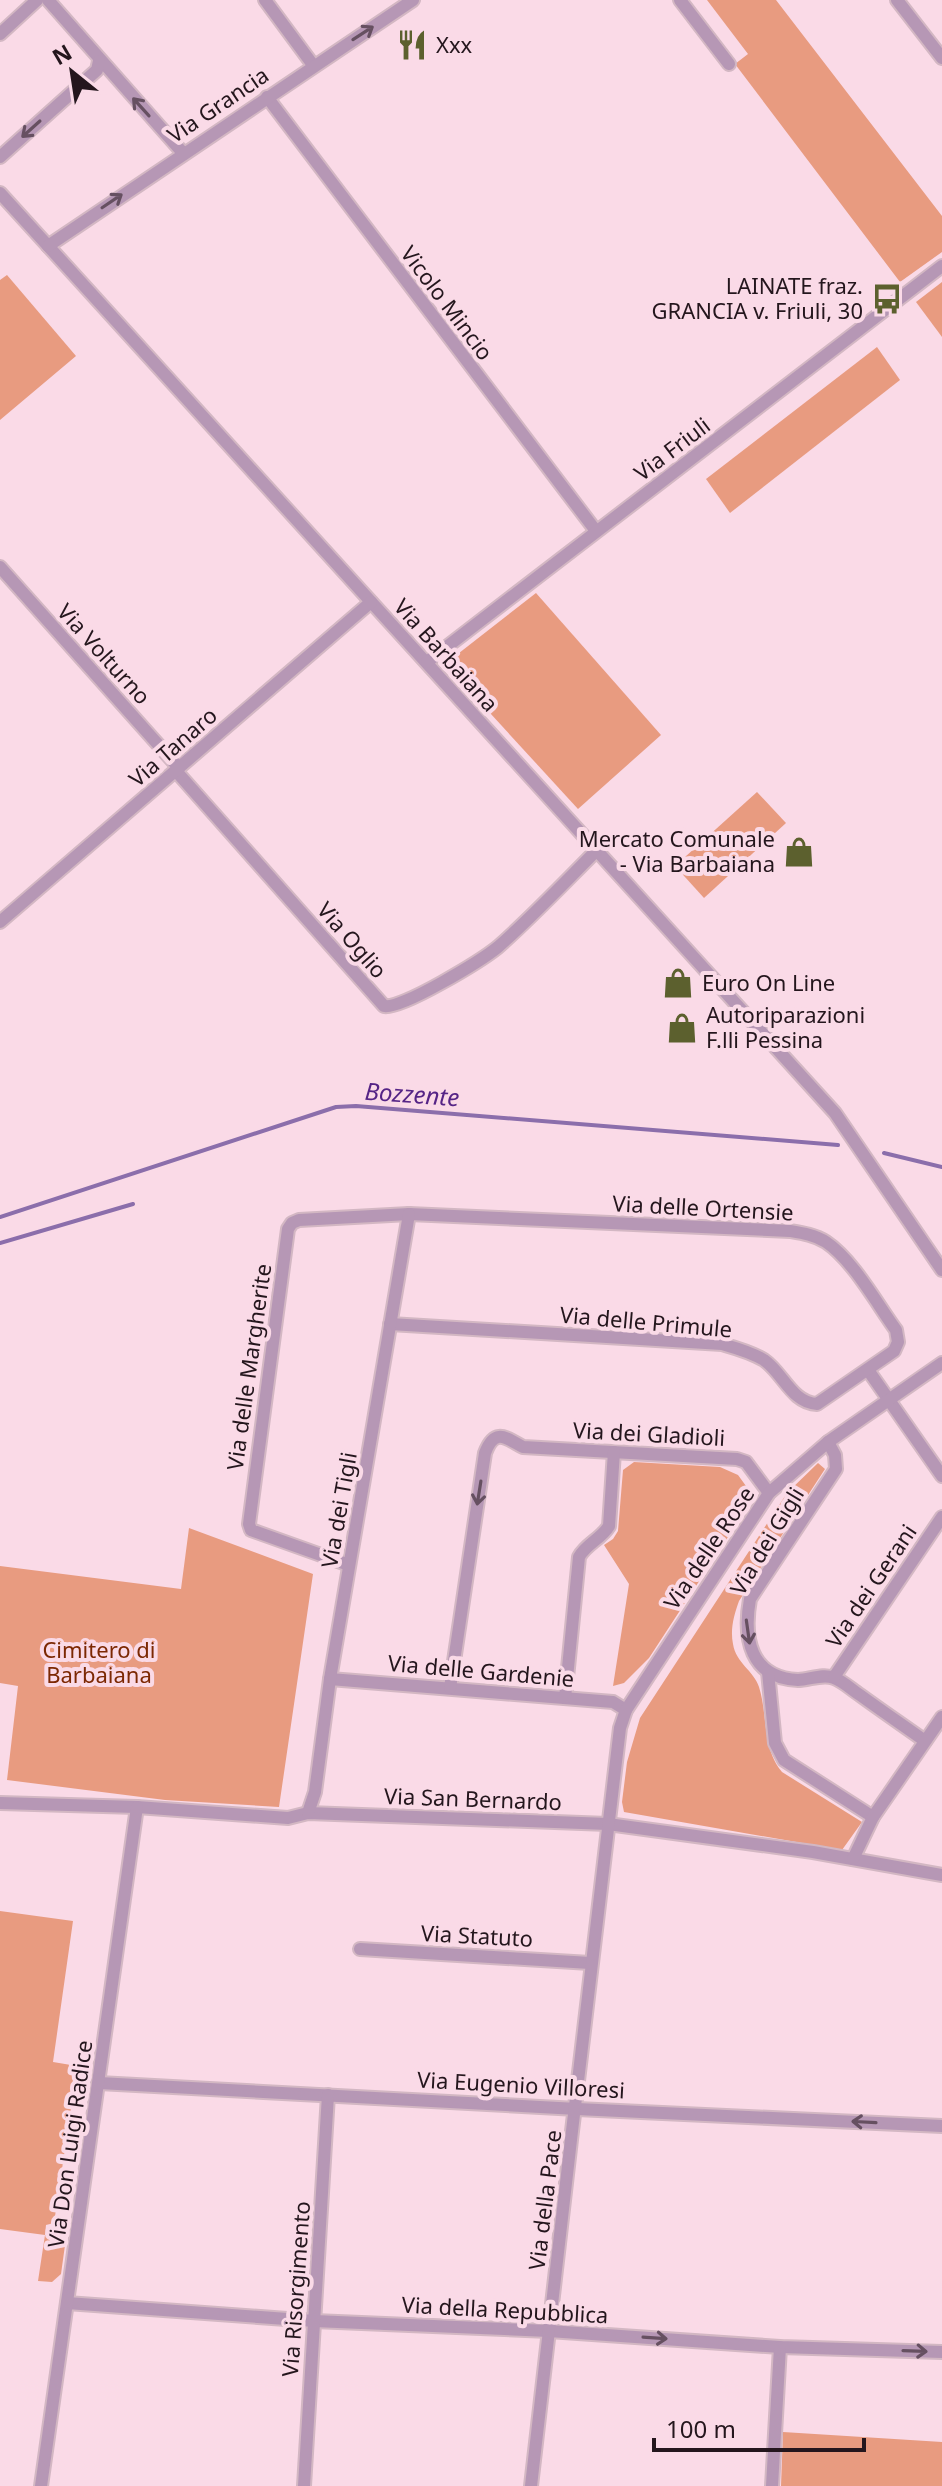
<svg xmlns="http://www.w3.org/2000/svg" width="942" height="2486" font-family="'Noto Sans',sans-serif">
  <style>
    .green { fill: #e89b80 }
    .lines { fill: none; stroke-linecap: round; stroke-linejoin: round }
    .stream { stroke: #8b6eab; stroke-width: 4 }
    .minor-casing { stroke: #d3b7c3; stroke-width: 16 }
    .minor { stroke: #b697b5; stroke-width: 12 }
    .oneway { stroke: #665061 }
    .labels { text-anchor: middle; stroke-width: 8; stroke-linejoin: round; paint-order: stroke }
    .poi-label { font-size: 22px; fill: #24161d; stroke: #fadae7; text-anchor: start }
    .street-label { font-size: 22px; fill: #24161d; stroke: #fadae7 }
    .park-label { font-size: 22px; fill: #7c2803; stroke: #fadae7 }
    .water-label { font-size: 24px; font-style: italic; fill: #552486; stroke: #fadae7 }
  </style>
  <rect width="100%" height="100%" fill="#fadae7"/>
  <g class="green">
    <polygon points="707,0 776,0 942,216 942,252 900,282 735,64 748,54"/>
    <polygon points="7,275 76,356 0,420 0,280"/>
    <polygon points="942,282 942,337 916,302"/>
    <polygon points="877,347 900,380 730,513 706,479"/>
    <polygon points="536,593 661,735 578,809 445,664"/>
    <polygon points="757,792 786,823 704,898 675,866"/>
    <polygon points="634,1462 720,1467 738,1475 754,1497 649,1658 624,1683 613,1686 629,1584 604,1545 613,1539 618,1531 623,1470"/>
    <path d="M 818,1463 L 825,1469 L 739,1601 C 734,1615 730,1629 733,1644 C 736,1663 754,1671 759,1687 C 768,1716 762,1748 782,1772 L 862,1822 L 842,1850 L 624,1812 L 622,1802 L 627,1762 L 640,1718 L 787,1493 Z"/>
    <polygon points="189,1528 313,1574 279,1807 165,1800 7,1780 18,1686 0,1683 0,1566 181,1589"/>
    <polygon points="0,1911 73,1921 53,2062 83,2067 77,2095 73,2095 54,2223 46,2225 45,2235 66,2238 61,2274 52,2282 38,2281 45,2235 0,2229"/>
    <polygon points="783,2432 942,2442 942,2486 781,2486"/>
  </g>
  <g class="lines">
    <g class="stream">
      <polyline points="884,1153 942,1167"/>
      <polyline points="0,1217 336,1107 356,1106 838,1145"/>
      <polyline points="0,1243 133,1204"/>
    </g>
    <g class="minor-casing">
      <g id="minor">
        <polyline points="48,0 183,153"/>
        <polyline points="265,0 313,65"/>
        <polyline points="680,0 729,64"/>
        <polyline points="897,0 942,58"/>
        <polyline points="0,34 37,0"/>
        <polyline points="267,97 596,531"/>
        <polyline points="0,157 97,70 99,61"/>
        <polyline points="0,193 835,1113 942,1270"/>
        <polyline points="48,246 413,0"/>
        <polyline points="0,567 179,768"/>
        <polyline points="427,662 942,266"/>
        <path d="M 176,771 L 384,1006 C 401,1010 482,960 498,947 C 532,917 564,883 596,851"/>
        <polyline points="0,922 371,602"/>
        <polyline points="868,1370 942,1476"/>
        <path d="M 828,1442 L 835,1455 L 836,1469 L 750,1599 C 743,1638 750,1678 798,1680 C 809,1680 823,1673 834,1678 C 843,1681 852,1690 860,1695 C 882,1711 904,1726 925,1741"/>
        <path d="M 349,1565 L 251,1530 L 249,1524 L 288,1229 L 292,1223 L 299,1220 L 409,1214 L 790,1231 C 802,1233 815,1235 826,1242 C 853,1260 877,1304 896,1330 L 898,1342 L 894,1351 L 817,1404 C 792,1403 783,1373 764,1360 C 751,1352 736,1348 722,1344 L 390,1324"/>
        <polyline points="768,1672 775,1743 784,1760 873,1817"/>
        <polyline points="834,1677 942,1517"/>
        <polyline points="330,1679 613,1702 626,1710"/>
        <path d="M 450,1688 L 485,1453 C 495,1427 506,1438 523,1447 L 737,1459 L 746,1462 L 769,1493"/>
        <path d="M 565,1698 L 579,1557 C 586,1544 601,1539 609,1526 L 614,1452"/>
        <polyline points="0,1803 137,1807 288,1818 308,1813 608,1824 813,1852 942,1875"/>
        <polyline points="308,1813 315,1792 330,1679 409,1214"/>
        <polyline points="853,1859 873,1817 942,1717"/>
        <polyline points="360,1949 590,1963"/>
        <polyline points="99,2083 577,2109 942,2126"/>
        <polyline points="67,2303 314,2321 549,2331 780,2347 942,2352"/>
        <polyline points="41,2486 137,1807"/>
        <polyline points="304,2486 328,2095"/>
        <path d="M 531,2486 C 561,2233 588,1981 620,1728 L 626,1710 L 769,1493 L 828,1442 L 942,1363"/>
        <polyline points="772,2486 780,2347"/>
      </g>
    </g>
    <use href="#minor" class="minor"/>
  </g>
  <defs><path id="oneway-shaft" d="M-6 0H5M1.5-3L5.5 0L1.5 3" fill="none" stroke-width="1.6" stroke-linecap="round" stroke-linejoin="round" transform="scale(2)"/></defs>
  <g class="oneway">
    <use href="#oneway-shaft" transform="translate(363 33) rotate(-33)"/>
    <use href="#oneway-shaft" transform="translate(141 107) rotate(-132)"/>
    <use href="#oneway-shaft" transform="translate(31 129) rotate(138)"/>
    <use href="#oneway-shaft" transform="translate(112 201) rotate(-34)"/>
    <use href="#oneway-shaft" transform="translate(479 1493) rotate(99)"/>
    <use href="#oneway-shaft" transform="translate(748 1632) rotate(82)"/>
    <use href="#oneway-shaft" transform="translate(864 2122) rotate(-177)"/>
    <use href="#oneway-shaft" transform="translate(655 2338) rotate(4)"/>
    <use href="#oneway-shaft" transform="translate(915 2351) rotate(2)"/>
  </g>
  <defs>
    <g id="restaurant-bare" transform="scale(2.4)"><path d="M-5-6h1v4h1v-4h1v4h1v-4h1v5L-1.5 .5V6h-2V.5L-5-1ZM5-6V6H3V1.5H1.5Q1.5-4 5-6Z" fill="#5c602e" stroke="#fadae7" stroke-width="2.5" paint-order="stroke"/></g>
    <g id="bus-bare" transform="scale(2.4)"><path d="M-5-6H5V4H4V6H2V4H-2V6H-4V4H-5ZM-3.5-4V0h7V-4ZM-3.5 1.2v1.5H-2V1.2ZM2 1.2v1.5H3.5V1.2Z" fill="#5c602e" stroke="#fadae7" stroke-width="2.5" paint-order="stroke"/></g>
    <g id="shop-bare" transform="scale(2.4)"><path d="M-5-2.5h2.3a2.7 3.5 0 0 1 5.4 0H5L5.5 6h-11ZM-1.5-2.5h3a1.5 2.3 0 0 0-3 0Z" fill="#5c602e" stroke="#fadae7" stroke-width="2.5" paint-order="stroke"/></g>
  </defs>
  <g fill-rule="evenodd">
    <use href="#restaurant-bare" x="412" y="45"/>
    <use href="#bus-bare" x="887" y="299"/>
    <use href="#shop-bare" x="799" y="852"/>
    <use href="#shop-bare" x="678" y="983"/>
    <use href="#shop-bare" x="682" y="1028"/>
  </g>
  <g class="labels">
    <g class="poi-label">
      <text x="436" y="53">Xxx</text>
      <text x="863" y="294" text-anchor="end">LAINATE fraz.<tspan x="863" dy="25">GRANCIA v. Friuli, 30</tspan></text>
      <text x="775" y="847" text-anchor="end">Mercato Comunale<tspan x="775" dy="25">- Via Barbaiana</tspan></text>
      <text x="702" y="991">Euro On Line</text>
      <text x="706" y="1023">Autoriparazioni<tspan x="706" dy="25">F.lli Pessina</tspan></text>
    </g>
    <g class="street-label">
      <text transform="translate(218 105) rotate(-34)" y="8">Via Grancia</text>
      <text transform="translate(447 303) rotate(53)" y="8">Vicolo Mincio</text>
      <text transform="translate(672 449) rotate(-37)" y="8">Via Friuli</text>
      <text transform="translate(104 654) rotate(48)" y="8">Via Volturno</text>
      <text transform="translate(446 655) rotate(48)" y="8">Via Barbaiana</text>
      <text transform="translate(173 747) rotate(-41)" y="8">Via Tanaro</text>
      <text transform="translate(352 940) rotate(49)" y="8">Via Oglio</text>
      <text transform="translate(703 1208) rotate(3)" y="8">Via delle Ortensie</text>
      <text transform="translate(646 1322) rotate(5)" y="8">Via delle Primule</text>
      <text transform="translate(249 1367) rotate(-82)" y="8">Via delle Margherite</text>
      <text transform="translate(649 1434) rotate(3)" y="8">Via dei Gladioli</text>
      <text transform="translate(339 1510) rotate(-80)" y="8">Via dei Tigli</text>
      <text transform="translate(767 1541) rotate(-59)" y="8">Via dei Gigli</text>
      <text transform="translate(709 1548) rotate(-56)" y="8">Via delle Rose</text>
      <text transform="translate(871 1586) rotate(-56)" y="8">Via dei Gerani</text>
      <text transform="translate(481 1671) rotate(5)" y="8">Via delle Gardenie</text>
      <text transform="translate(473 1799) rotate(2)" y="8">Via San Bernardo</text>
      <text transform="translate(477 1936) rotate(3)" y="8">Via Statuto</text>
      <text transform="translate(521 2085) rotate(3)" y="8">Via Eugenio Villoresi</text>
      <text transform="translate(70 2144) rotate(-82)" y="8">Via Don Luigi Radice</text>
      <text transform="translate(545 2200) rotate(-83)" y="8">Via della Pace</text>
      <text transform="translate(296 2289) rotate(-86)" y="8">Via Risorgimento</text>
      <text transform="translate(505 2310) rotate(3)" y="8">Via della Repubblica</text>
    </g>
    <g class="park-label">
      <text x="99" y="1658">Cimitero di<tspan x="99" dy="25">Barbaiana</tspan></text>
    </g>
    <g class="water-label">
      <text transform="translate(412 1095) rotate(4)" y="8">Bozzente</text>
    </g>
  </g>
  <g transform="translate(72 72) rotate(330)" stroke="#fadae7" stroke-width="6" paint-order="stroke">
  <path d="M0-6L14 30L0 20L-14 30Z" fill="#24161d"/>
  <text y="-12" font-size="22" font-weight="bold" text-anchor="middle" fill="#24161d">N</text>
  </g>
  <path d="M654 2438v12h210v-12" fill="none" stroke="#24161d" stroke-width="4"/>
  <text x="666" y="2438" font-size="24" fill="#24161d" stroke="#fadae7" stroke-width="6" paint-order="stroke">100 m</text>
</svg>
